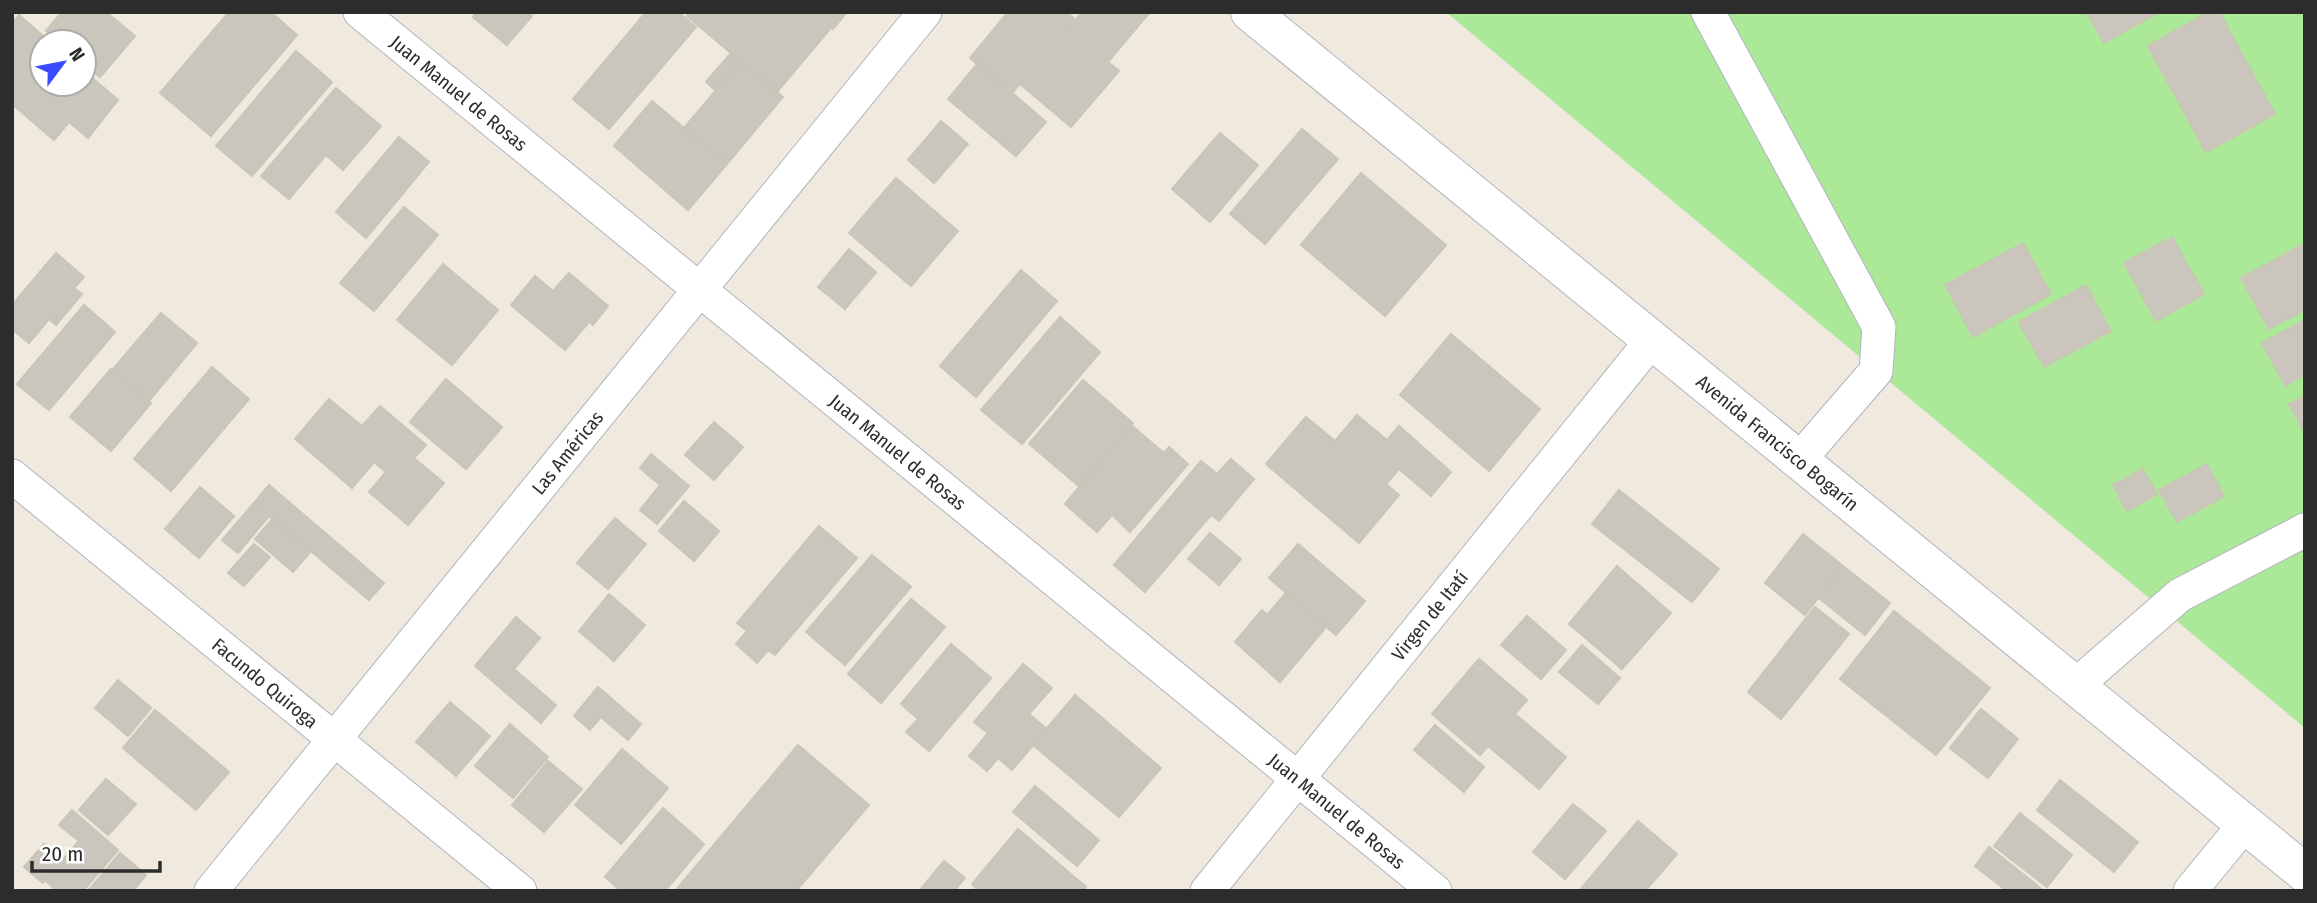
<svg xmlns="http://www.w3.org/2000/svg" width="2317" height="903" font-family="'Fira Sans Condensed',sans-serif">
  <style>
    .green { fill: #abe898 }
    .building { fill: #cac6bd; stroke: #cac6b7; stroke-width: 2 }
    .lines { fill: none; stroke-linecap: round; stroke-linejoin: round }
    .minor-casing { stroke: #b2b3c1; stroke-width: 35 }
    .tertiary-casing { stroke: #b2b3c1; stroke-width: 40 }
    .minor { stroke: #fff; stroke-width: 33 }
    .tertiary { stroke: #fff; stroke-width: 38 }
    .labels { text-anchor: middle; stroke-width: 5; stroke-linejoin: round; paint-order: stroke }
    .street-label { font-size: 19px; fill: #2c2c2c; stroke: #fff }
  </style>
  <rect width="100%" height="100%" fill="#efe9de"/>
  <polygon class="green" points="1446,12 2305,12 2305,728"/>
  <g class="building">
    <polygon points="62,12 106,12 135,36 100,77 84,63 84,42 59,42 46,31"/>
    <polygon points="229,12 271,12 297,35 211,136 160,93"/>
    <polygon points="477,12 528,12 532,16 507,45 473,17"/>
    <polygon points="646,12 678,12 696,27 609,129 573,99"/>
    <polygon points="690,12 810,12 830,29 777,92 687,16"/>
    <polygon points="813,12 847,12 833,29"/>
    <polygon points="1008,12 1066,12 1075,19 1069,28 1082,12 1150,12 1108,62 1119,71 1071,127 1020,84 1012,93 970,58"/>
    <polygon points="2087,12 2159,12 2104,43"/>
    <polygon points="2209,12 2219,12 2275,114 2206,152 2148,46"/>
    <polygon points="19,15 50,42 42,42 42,84 84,84 84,71 118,100 88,138 69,122 54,140 12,104 12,24"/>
    <polygon points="296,51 332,82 252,176 216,146"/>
    <polygon points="731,53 740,62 716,91 706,82"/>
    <polygon points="740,62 783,97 727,164 684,128"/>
    <polygon points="978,63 1046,122 1016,156 948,99"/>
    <polygon points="336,88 381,126 343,170 326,155 289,199 261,176"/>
    <polygon points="652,101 727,164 688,210 614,146"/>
    <polygon points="941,121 968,144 934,183 908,160"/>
    <polygon points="1302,129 1338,159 1265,244 1230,214"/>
    <polygon points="1220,133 1258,165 1210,222 1172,189"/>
    <polygon points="399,137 429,162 366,238 336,212"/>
    <polygon points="1361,173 1446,245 1385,316 1301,245"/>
    <polygon points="896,178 958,231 911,286 849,233"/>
    <polygon points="404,207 438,235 374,311 340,283"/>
    <polygon points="2172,237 2204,294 2156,321 2124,263"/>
    <polygon points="2023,243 2051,294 1973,337 1945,285"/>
    <polygon points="2302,245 2305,250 2305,310 2269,329 2241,278"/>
    <polygon points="849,249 876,272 845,309 818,287"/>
    <polygon points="56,253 84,277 74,288 82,294 56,325 49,319 29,343 12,329 12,305"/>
    <polygon points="443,264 498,310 452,365 397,320"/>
    <polygon points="1021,270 1057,301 976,397 940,366"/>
    <polygon points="569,273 608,306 593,325 589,322 565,350 511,305 535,276 553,291"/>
    <polygon points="2086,285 2111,331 2044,367 2019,322"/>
    <polygon points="84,305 115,332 49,410 17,384"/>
    <polygon points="161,313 197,343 149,401 113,369"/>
    <polygon points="1060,317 1100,352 1022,444 981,410"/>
    <polygon points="2305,320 2305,375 2285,386 2262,343"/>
    <polygon points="1451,334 1540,409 1489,471 1400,395"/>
    <polygon points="212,367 249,399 171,491 134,459"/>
    <polygon points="111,369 151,403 111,451 70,417"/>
    <polygon points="446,379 502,427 466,469 410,422"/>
    <polygon points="1083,380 1133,423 1080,487 1029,444"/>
    <polygon points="2305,396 2305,433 2289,404"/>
    <polygon points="329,399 362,426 380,406 426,445 414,458 444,483 408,525 369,492 386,472 374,462 352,488 295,439"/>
    <polygon points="1357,415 1387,440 1399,426 1451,472 1431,496 1399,469 1386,484 1399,495 1359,543 1266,464 1306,417 1335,441"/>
    <polygon points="714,422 743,447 714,480 685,455"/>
    <polygon points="1131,425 1164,453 1169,447 1188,464 1130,532 1112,515 1097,532 1065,504"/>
    <polygon points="651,454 689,486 657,524 640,510 660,485 640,468"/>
    <polygon points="1231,459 1254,479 1219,521 1211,515 1145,592 1114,565 1201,461 1217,474"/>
    <polygon points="2207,464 2224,496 2177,522 2159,490"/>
    <polygon points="2143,469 2157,494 2127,511 2113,485"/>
    <polygon points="269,485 384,583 369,600 254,503"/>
    <polygon points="200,487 234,516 199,558 165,529"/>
    <polygon points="1619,490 1719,569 1692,602 1592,524"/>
    <polygon points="684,501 719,531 694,561 659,531"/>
    <polygon points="254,503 269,516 238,553 222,540"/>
    <polygon points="273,518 311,551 293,572 255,539"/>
    <polygon points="615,518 646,544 608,589 577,563"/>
    <polygon points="819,526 857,558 775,655 768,650 757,663 736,644 747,631 737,623"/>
    <polygon points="1210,533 1241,559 1219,585 1188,559"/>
    <polygon points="1803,534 1843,566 1805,615 1765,583"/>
    <polygon points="254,544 270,557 244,586 228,573"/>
    <polygon points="1298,544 1365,601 1336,635 1269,578"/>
    <polygon points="872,555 911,587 845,665 806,632"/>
    <polygon points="1617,566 1671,613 1622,669 1569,624"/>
    <polygon points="1843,566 1890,603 1865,635 1819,598"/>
    <polygon points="1286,593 1326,627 1280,682 1235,642 1262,610 1267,615"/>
    <polygon points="609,594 645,625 614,661 579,631"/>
    <polygon points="911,599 945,627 881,703 848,674"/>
    <polygon points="1815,607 1849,634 1781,719 1748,692"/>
    <polygon points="1894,611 1990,688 1936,755 1840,679"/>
    <polygon points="1527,616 1566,650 1541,679 1501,645"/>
    <polygon points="516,617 540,638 514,669 556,705 541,723 475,666"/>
    <polygon points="951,644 991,678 929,751 906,732 918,719 901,704"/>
    <polygon points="1582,645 1620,678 1598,704 1559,672"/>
    <polygon points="1479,659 1527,700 1515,714 1566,757 1539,789 1488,746 1480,755 1432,714"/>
    <polygon points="1023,664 1052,688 1029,714 1047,729 1012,770 998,758 987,771 969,756 988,733 974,722"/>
    <polygon points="118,680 151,708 128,736 95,708"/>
    <polygon points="598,687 641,724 628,740 601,717 590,730 574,716"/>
    <polygon points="1075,695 1161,768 1119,817 1033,745"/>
    <polygon points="450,702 490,736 456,776 416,742"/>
    <polygon points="1981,709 2018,739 1988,778 1950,748"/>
    <polygon points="155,710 229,772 196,810 123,748"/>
    <polygon points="510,724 548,757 513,798 475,766"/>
    <polygon points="1435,725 1484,767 1464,792 1414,750"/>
    <polygon points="798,745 869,805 796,891 675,891"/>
    <polygon points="622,749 668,788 621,844 575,805"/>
    <polygon points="548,761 582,789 544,832 512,805"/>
    <polygon points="106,779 136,804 108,835 79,810"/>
    <polygon points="2060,780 2138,842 2114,872 2037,810"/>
    <polygon points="1035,786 1099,840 1077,866 1013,812"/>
    <polygon points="1573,804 1606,831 1565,879 1533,852"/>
    <polygon points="663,808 704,844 665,891 621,891 605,877"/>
    <polygon points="72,810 118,850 83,891 57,891 45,880 43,883 24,867 44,844 63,859 79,841 59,825"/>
    <polygon points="2020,813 2072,855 2047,887 1994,846"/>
    <polygon points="1638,821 1677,854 1645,891 1579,891"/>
    <polygon points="1018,829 1086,887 1083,891 979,891 972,884"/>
    <polygon points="1989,847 2043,890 2042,891 2007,891 1975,866"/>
    <polygon points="120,853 146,875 133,891 88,891"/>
    <polygon points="944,861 965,878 954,891 919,891"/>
  </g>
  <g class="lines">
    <g class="minor-casing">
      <g id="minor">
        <path id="s1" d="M 360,12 L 1435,891"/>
        <polyline points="1708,12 1879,327 1876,371 1799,460"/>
        <path id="s2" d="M 12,476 L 520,891"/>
        <polyline points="2075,686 2180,595 2305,530"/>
        <path id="s3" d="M 211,891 L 925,12"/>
        <path id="s4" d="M 1207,891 L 1652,340"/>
        <polyline points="2190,891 2245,824"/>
      </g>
    </g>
    <g class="tertiary-casing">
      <g id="tertiary">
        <path id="s5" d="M 1250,12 L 2305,873"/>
      </g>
    </g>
    <use href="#minor" class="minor"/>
    <use href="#tertiary" class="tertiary"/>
  </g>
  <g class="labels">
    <g class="street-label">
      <text dy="7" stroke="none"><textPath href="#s1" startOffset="128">Juan Manuel de Rosas</textPath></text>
      <text dy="7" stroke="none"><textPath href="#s5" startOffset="681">Avenida Francisco Bogarín</textPath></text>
      <text dy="7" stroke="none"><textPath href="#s3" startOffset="565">Las Américas</textPath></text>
      <text dy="7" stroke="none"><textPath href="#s1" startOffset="695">Juan Manuel de Rosas</textPath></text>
      <text dy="7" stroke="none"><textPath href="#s4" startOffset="354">Virgen de Itatí</textPath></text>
      <text dy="7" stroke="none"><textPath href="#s2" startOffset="327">Facundo Quiroga</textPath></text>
      <text dy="7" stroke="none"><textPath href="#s1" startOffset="1262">Juan Manuel de Rosas</textPath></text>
    </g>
  </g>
  <rect width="2317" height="903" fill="none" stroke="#2c2c2c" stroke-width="28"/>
  <g transform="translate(63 63) rotate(58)"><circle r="33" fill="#ffffff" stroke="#ababab" stroke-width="2"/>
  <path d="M0-5L12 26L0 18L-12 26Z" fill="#3b4bff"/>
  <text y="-10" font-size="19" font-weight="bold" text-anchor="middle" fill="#2c2c2c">N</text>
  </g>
  <path d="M32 861v10h128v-10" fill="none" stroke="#2c2c2c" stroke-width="3.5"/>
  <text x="42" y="861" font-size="21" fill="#2c2c2c" stroke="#ffffff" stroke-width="5" paint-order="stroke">20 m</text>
</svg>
